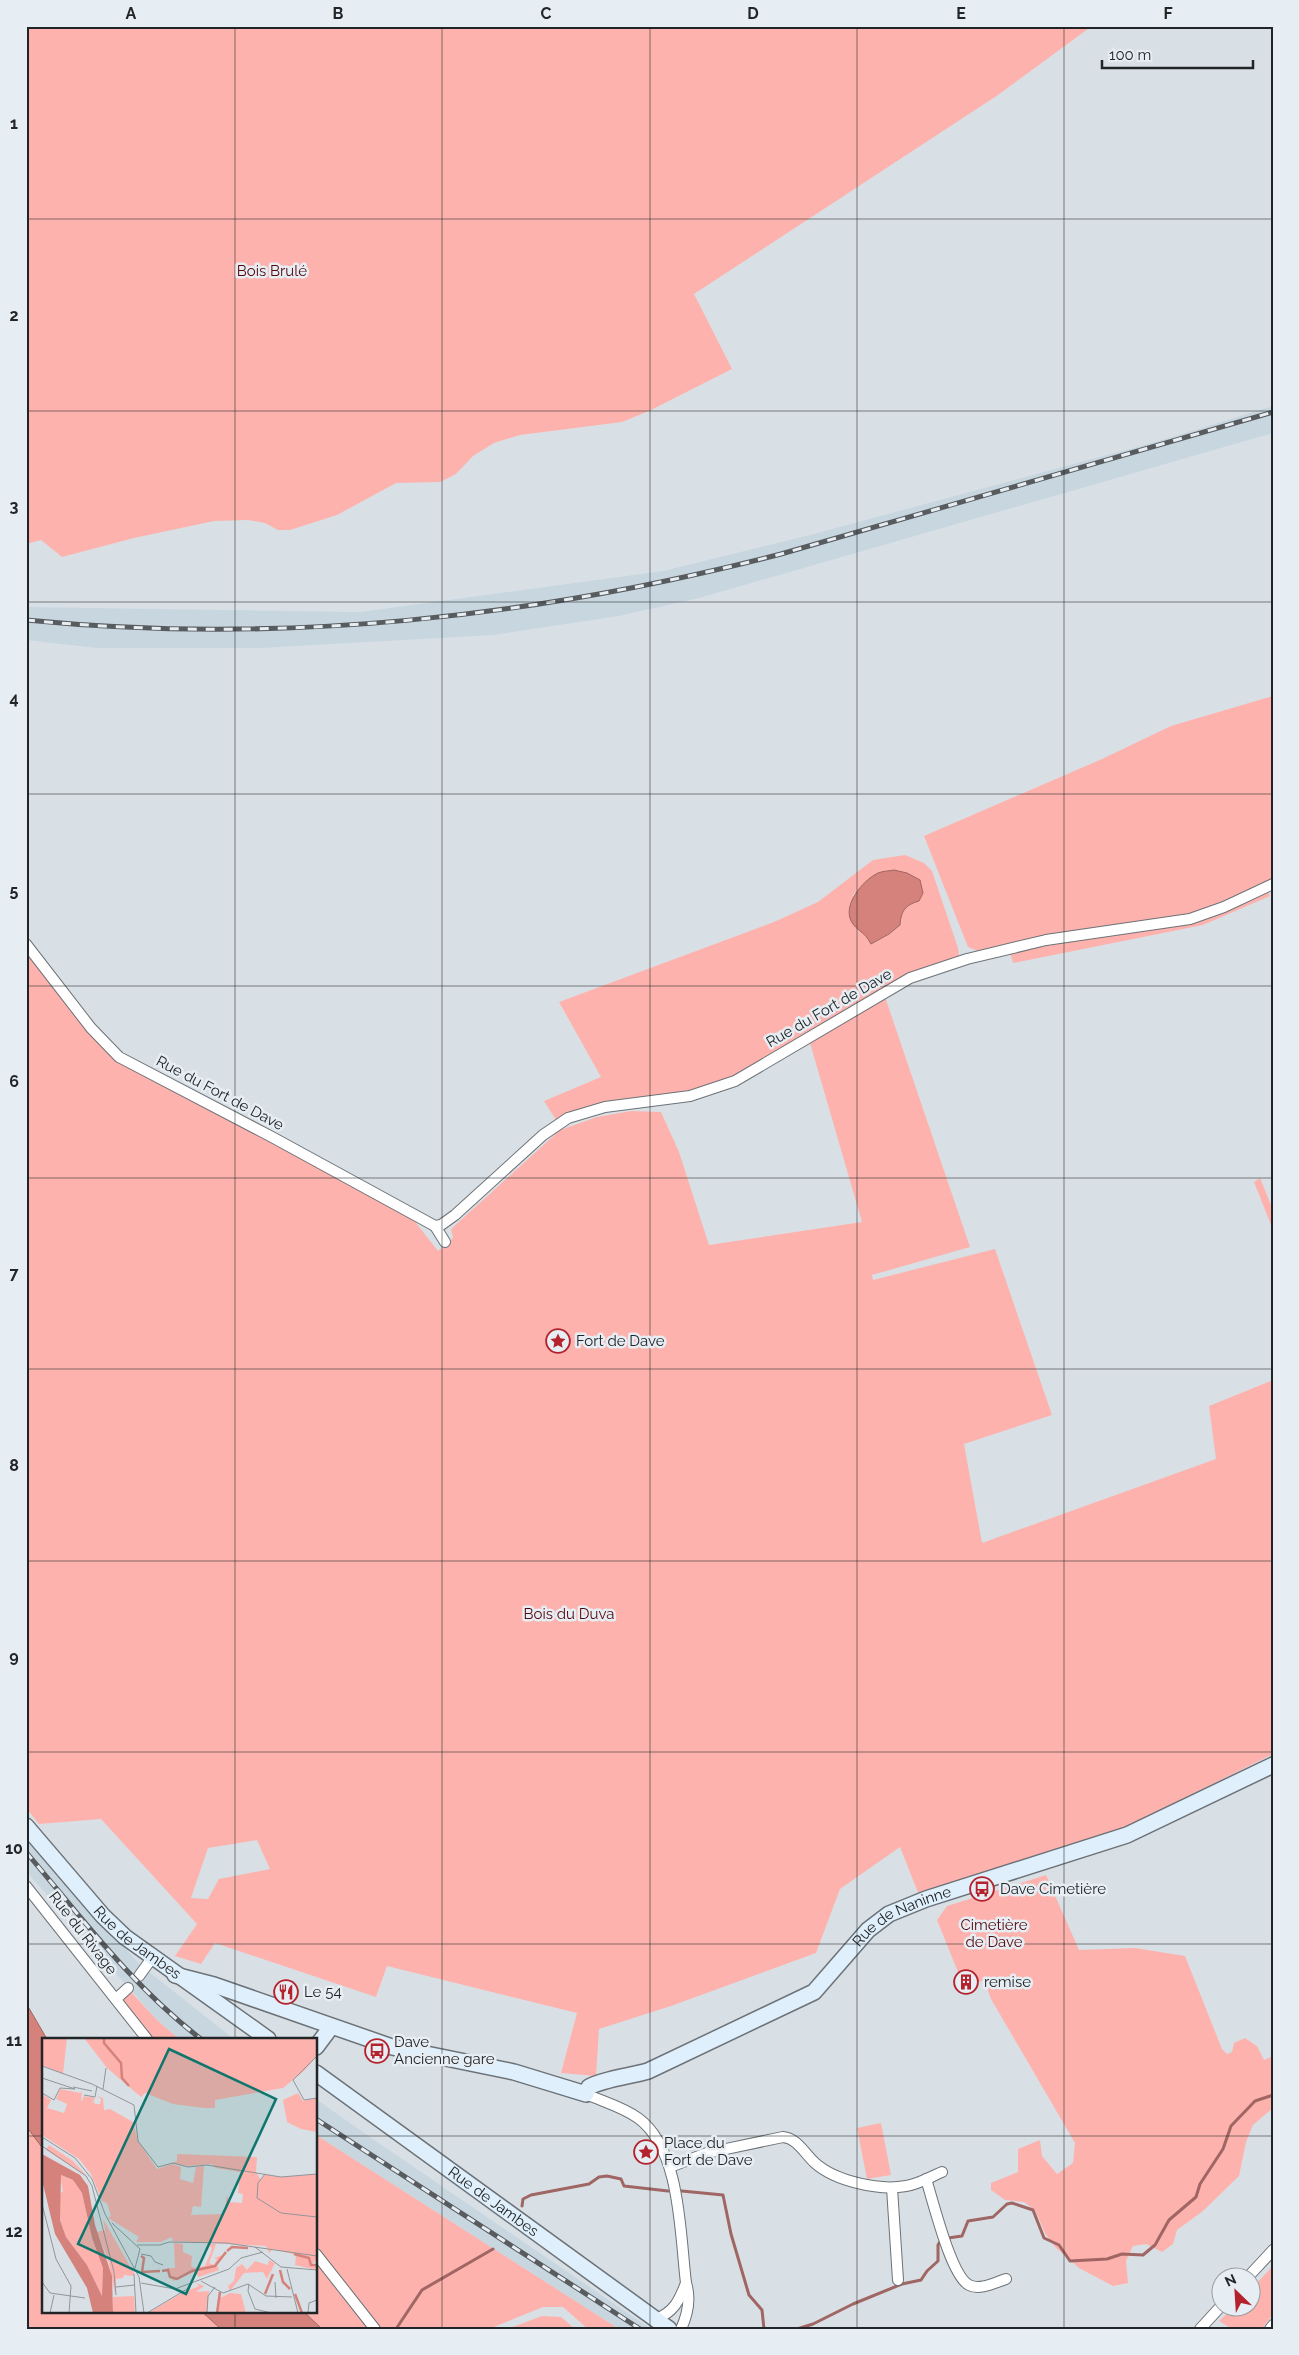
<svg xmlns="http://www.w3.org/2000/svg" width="1299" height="2355" font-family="Raleway,sans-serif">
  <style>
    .built { fill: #c8d6e0 }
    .green { fill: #feb2ad; fill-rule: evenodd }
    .water { fill: #d5827d; stroke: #9f6663 }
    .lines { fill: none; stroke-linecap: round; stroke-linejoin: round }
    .stream { stroke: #9f6663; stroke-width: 3 }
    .street-casing { stroke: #6c7277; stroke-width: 12 }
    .secondary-casing { stroke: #6c7277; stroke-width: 18 }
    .street { stroke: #fff; stroke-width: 10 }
    .secondary { stroke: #dfeffb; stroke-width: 15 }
    .rail-casing { stroke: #585c5f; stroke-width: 5 }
    .rail { stroke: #e6edf3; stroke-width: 3; stroke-dasharray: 9; stroke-linecap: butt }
    .grid { fill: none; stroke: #222527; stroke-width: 1; stroke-opacity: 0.55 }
    .labels { text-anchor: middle; stroke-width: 5; stroke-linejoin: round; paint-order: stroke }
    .park-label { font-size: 15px; fill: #55090f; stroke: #e6edf3 }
    .street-label { font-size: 15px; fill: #222527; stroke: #e6edf3 }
    .poi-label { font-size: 15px; fill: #222527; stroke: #e6edf3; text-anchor: start }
    .inset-river { fill: none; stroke: #d5827d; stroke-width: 2.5 }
    .inset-road { fill: none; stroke: #909599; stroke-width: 1 }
    .view { fill: #0f766e; fill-opacity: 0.15; stroke: #0f766e; stroke-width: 2.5 }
    .inset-edge { fill: none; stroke: #222527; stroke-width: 2.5 }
    .neatline { fill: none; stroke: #222527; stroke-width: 2 }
    .grid-label { font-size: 16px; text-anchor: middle; font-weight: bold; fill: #222527 }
  </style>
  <rect width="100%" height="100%" fill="#d9e0e5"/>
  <g class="built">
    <polygon points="1273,406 1273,433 699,598 619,616 493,635 262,648 97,648 26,640 26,607 360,612 663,571 810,535 1159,441"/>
    <polygon points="26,1832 139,1964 234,2039 179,2039 158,2021 26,1871"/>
    <polygon points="316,2099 370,2137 651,2329 619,2329 316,2135"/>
  </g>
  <g class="green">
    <polygon points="26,26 1092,26 998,95 694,294 732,369 649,411 622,422 520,435 494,443 473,456 456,474 440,482 396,483 337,515 290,530 278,530 265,523 248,520 214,521 134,538 62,557 41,540 26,544"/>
    <polygon points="1273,696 1273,879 1225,902 1178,917 1042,937 978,951 968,947 924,836 1102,759 1171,726"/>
    <path d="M 905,855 L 924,863 L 932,871 L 958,948 L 959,955 L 956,957 L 904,977 L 733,1076 L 704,1087 L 676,1093 L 580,1109 L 556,1120 L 544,1101 L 601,1077 L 559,1002 L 774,922 L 818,902 L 873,860 ZM 879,873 L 909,904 L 901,912 L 900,925 L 889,934 L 871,944 L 864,932 L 853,895 Z"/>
    <polygon points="1268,891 1270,896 1203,925 1013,963 1010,952 1192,922"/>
    <path d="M 26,951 L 66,1004 L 115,1059 L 409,1214 L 438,1251 L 453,1238 L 451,1229 L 560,1130 L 597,1117 L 631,1111 L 661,1112 L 679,1152 L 709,1245 L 862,1222 L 810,1043 L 885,997 L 970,1247 L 872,1275 L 873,1280 L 995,1249 L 1052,1415 L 964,1444 L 982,1543 L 1216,1459 L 1209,1406 L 1273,1380 L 1273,1754 L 1117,1831 L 919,1895 L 900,1847 L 840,1889 L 816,1953 L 671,2006 L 599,2029 L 596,2076 L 561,2073 L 577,2013 L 387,1966 L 376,1997 L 215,1943 L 201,1964 L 175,1956 L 197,1924 L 101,1819 L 39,1824 L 26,1808 ZM 257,1840 L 270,1869 L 219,1879 L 208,1899 L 191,1898 L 208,1848 Z"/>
    <polygon points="1260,1178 1273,1210 1273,1230 1254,1182"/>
    <polygon points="1046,1875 1079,1950 1135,1948 1185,1956 1222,2049 1227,2054 1232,2052 1234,2043 1245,2038 1257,2046 1264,2060 1273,2056 1273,2108 1253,2125 1246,2142 1239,2176 1203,2211 1177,2230 1173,2244 1162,2252 1146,2244 1133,2246 1126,2261 1128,2283 1113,2286 1079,2268 1055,2247 1045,2233 1035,2210 1024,2202 1005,2200 991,2190 991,2183 1018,2172 1018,2149 1040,2140 1042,2156 1057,2174 1073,2163 1075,2143 991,1999 984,1980 964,1987 937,1920 947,1906"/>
    <polygon points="130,1991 158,2021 179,2039 153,2039 122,1999"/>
    <polygon points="881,2123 891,2175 867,2179 857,2128"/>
    <polygon points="26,2126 44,2150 44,2311 201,2311 221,2329 26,2329"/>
    <polygon points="316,2135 619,2329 588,2329 563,2307 543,2307 489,2329 380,2329 316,2247"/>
    <polygon points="316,2261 369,2329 322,2329 303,2311 316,2311"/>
    <polygon points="1273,2266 1273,2314 1262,2329 1232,2329 1219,2321 1233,2308 1252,2308 1252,2288"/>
    <polygon points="542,2316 561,2317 575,2329 507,2329"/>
  </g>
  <g class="water">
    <path d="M 894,870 L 907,873 L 920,880 L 923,893 L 919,901 C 905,905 901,911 900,925 L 889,934 L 871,944 C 864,931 860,933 853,924 C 840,907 863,880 878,873 C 883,871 889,871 894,870 Z"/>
    <polygon points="26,2003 47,2039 44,2039 44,2150 26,2126"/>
    <polygon points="201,2311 303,2311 322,2329 221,2329"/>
  </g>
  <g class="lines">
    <g class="stream">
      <polyline points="682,2191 723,2195 731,2234 749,2295 762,2310 764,2329"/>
      <polyline points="522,2206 523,2199 531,2195 589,2184 599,2177 607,2176 621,2179 624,2186 668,2191"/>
      <polyline points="948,2238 962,2236 968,2221 993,2217 1007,2204 1012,2203 1033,2210 1044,2238 1059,2245 1070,2261 1107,2259 1122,2254 1143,2255 1155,2245 1169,2220 1196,2197 1200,2184 1223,2149 1231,2126 1255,2101 1273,2095"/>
      <polyline points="396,2329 422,2290 493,2249"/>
      <polyline points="797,2329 813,2324 853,2304 902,2284 921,2280 927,2271 938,2261 938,2245 941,2240"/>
    </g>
    <g class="street-casing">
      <g id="street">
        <polyline points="26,944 91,1028 119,1057 272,1137 435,1226 441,1225 455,1215 543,1135 568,1118 605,1107 690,1096 735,1081 910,978 967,959 1046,940 1190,919 1224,907 1273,884"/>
        <polyline points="435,1226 445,1242"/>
        <polyline points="26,1886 147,2039"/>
        <polyline points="139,1976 152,1958"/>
        <polyline points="116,1999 128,1988"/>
        <path d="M 586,2094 C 604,2102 623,2107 638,2118 C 681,2149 680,2235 686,2283 C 691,2299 688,2314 681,2329"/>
        <path d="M 670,2167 L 707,2153 L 783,2137 C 797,2138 805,2154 815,2163 C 835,2181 879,2191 906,2186 C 919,2184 930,2177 942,2172"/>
        <path d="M 926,2179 C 933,2201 951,2276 969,2285 C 980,2291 996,2282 1006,2279"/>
        <polyline points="892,2188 898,2280"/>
        <polyline points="316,2254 375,2329"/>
        <polyline points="1247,2278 1273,2250"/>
        <path d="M 656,2319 C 674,2312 679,2301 686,2283"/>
        <polyline points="1200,2329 1222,2305"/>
        <polyline points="1270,2329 1273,2325"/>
      </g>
    </g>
    <g class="secondary-casing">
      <g id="secondary">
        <path id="s1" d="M 26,1826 L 103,1916 L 125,1937 L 268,2039"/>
        <path id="s2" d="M 175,1975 L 214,1985 L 392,2047 L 514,2072 L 586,2094 L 589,2087 C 603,2079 631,2076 648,2071 L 814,1992 L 868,1930 L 889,1914 L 926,1899 L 1127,1835 L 1273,1765"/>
        <polyline points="316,2047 331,2027"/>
        <path id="s3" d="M 316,2073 L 669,2329"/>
      </g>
    </g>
    <use href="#street" class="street"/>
    <use href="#secondary" class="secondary"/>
    <g class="rail-casing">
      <g id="rail">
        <path d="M 26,620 C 283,645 532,618 781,554 L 1273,412"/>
        <path d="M 26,1852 C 81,1917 133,1987 201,2039"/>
        <polyline points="316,2119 640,2329"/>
      </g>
    </g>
    <use href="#rail" class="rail"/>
  </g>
  <path class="grid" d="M 235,26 L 235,2039M 442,26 L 442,2329M 650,26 L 650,2329M 857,26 L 857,2329M 1064,26 L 1064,2329M 26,219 L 1273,219M 26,411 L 1273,411M 26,602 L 1273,602M 26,794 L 1273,794M 26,986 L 1273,986M 26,1178 L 1273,1178M 26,1369 L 1273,1369M 26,1561 L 1273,1561M 26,1752 L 1273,1752M 26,1944 L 1273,1944M 26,2136 L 44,2136M 316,2136 L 1273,2136M 235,2311 L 235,2329"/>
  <defs>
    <g id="sight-ring" transform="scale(1.25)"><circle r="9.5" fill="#e6edf3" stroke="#b4232d" stroke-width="1.5"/><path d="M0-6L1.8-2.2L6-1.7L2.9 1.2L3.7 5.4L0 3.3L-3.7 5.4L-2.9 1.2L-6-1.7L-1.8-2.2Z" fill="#b4232d"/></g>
    <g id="bus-ring" transform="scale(1.25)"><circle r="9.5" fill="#e6edf3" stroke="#b4232d" stroke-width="1.5"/><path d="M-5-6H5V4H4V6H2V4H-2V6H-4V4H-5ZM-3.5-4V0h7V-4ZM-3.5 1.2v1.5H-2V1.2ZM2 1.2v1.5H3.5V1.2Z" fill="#b4232d"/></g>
    <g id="building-ring" transform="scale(1.25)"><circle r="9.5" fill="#e6edf3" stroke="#b4232d" stroke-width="1.5"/><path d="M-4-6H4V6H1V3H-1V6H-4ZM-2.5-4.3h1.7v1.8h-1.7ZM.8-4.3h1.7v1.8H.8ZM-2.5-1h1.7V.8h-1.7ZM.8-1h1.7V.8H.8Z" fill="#b4232d"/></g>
    <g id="restaurant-ring" transform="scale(1.25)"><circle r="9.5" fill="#e6edf3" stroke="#b4232d" stroke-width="1.5"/><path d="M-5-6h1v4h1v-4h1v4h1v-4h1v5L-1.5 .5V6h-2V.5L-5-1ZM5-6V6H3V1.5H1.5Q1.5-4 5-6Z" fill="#b4232d"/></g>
  </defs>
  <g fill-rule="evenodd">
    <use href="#sight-ring" x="558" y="1341"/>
    <use href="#bus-ring" x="982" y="1889"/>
    <use href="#building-ring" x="966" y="1982"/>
    <use href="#restaurant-ring" x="286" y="1992"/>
    <use href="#bus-ring" x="377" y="2051"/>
    <use href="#sight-ring" x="646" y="2152"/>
  </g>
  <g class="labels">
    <g class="park-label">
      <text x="272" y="276">Bois Brulé</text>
      <text x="569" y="1619">Bois du Duva</text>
      <text x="994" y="1930">Cimetière<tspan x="994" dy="17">de Dave</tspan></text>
    </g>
    <g class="street-label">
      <text transform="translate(829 1008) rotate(-30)" y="5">Rue du Fort de Dave</text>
      <text transform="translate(220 1093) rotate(28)" y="5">Rue du Fort de Dave</text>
      <text dy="5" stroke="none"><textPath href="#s2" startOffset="800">Rue de Naninne</textPath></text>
      <text transform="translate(83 1933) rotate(52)" y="5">Rue du Rivage</text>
      <text dy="5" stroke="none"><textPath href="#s1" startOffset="162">Rue de Jambes</textPath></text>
      <text dy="5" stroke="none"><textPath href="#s3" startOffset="219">Rue de Jambes</textPath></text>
    </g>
    <g class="poi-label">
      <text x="576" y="1346">Fort de Dave</text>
      <text x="1000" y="1894">Dave Cimetière</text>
      <text x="984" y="1987">remise</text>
      <text x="304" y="1997">Le 54</text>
      <text x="394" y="2047">Dave<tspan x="394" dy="17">Ancienne gare</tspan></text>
      <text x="664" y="2148">Place du<tspan x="664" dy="17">Fort de Dave</tspan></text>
    </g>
  </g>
  <g transform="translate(42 2038)">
    <rect width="275" height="275" fill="#d9e0e5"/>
    <path d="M 0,0 L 25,0 L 21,36 L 0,27 ZM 42,0 L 275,0 L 275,18 L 262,33 L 241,50 L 173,62 L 173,70 L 162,70 L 131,66 L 103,55 L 99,59 L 65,30 ZM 18,51 L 39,55 L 40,51 L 39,64 L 42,58 L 53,60 L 49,67 L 52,63 L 53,66 L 58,66 L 59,61 L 55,58 L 61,60 L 62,72 L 68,71 L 91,84 L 96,103 L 115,131 L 130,126 L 139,129 L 138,141 L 151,145 L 154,129 L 162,128 L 159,169 L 151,168 L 149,177 L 182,176 L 185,157 L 187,164 L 200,165 L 201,156 L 196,155 L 198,134 L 174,130 L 170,126 L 146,128 L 130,125 L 135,123 L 135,116 L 215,119 L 214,134 L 219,142 L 223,136 L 237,139 L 275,136 L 275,222 L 270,226 L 275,226 L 275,232 L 253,227 L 254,217 L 231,211 L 227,215 L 224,208 L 130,203 L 130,199 L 119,204 L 94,204 L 97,199 L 66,180 L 69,178 L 65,165 L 60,163 L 49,136 L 37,121 L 0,97 L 0,56 L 9,62 L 5,70 L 22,75 L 25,66 L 14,61 ZM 256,55 L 261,63 L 275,60 L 275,94 L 259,91 L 245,84 L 241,62 ZM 7,107 L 31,123 L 45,138 L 4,112 ZM 18,137 L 31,142 L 40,155 L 50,200 L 61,230 L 60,258 L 45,227 L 24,199 L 18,182 L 17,157 L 21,153 ZM 61,181 L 92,235 L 92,238 L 82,237 L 81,240 L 74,241 L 73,255 L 66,221 L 55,194 L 63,192 ZM 132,205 L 141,206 L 141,214 L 150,218 L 149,228 L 152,230 L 163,228 L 170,211 L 167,206 L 174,206 L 167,225 L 172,227 L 175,221 L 172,220 L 181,217 L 175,227 L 177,232 L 157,239 L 152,234 L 131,243 L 125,230 L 133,230 ZM 227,222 L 233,225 L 225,241 L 221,234 L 202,235 L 188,253 L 186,248 L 192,243 L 194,230 L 200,226 L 205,232 L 213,223 L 226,227 ZM 154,245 L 162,248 L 154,254 L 167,253 L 165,275 L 106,275 L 140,255 L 157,248 ZM 188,255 L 199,256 L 204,275 L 176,275 L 176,261 ZM 92,258 L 93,275 L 71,275 L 71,259 Z" fill="#feb2ad"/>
    <path d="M 0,116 L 38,137 L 46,148 L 53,187 L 70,238 L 71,275 L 51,275 L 45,250 L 13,196 L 0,142 ZM 19,137 L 31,142 L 40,155 L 50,200 L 61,230 L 60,258 L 45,227 L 24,199 L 18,182 Z" fill="#d5827d" fill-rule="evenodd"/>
    <path class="inset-river" d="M 62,0 L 62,5 L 79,25 L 80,40 L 87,48M 185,213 L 190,209 L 206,210M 252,216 L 267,220 L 269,227 L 275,227M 99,218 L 102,220 L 100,234 L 118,233M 238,232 L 241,244 L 248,251M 120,233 L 126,232 L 128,239 L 135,241 L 150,233 L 173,228 L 184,214M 223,256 L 231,236M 253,256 L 260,275M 175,275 L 178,254"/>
    <path class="inset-road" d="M 275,18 L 251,42 L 262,62 L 275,60M 0,28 L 50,46 L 92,67 L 96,103 L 116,129 L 131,125 L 146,129 L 165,127 L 239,139 L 275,136M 0,40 L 33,51 L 18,50 L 12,62 L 0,55M 31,49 L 50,53M 61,51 L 64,30M 42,57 L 53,59 L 55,48M 0,99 L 33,120 L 50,141 L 63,176 L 97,239 L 102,275M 0,108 L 44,138 L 50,148 L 72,234 L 74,257M 223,136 L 216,145 L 215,160 L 239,175 L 275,179M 0,166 L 14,221 L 29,248 L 27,275M 70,185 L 98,211 L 93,230M 95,207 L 118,207 L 127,204 L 184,205 L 275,218M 213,209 L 239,229 L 275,232M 99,216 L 109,218 L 113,224 L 121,227M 245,231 L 256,275M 92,236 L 94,275M 159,243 L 181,255 L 206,246 L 224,258 L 250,259M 0,244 L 8,255 L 43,260M 233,244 L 234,260M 99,245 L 133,251 L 187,231 L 199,220 L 221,214M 207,246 L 206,253 L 213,271 L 229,275M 74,249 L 93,247M 8,275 L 12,257M 105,275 L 145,251 L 148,246M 165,275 L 166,258 L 173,249M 266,275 L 267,265 L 275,262"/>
    <path class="view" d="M 127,11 L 234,61 L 144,256 L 36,206 Z"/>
    <rect width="275" height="275" class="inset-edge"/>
  </g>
  <rect width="1299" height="2355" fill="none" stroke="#e6edf3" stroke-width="55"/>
  <g transform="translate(1236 2292) rotate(335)"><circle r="24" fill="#e6edf3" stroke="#989da1"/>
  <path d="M0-4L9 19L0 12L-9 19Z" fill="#b4232d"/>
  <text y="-8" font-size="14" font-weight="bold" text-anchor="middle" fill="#222527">N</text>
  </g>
  <path d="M1102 60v8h151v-8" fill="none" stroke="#222527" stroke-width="2.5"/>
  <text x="1109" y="60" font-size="15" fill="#222527" stroke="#e6edf3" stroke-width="4" paint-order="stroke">100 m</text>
  <rect x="28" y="28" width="1244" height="2300" class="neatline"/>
  <g class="grid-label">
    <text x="131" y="19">A</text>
    <text x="338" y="19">B</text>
    <text x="546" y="19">C</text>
    <text x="753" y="19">D</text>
    <text x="961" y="19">E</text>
    <text x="1168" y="19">F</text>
    <text x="14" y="129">1</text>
    <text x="14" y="321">2</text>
    <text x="14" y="512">3</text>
    <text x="14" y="704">4</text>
    <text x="14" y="896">5</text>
    <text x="14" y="1087">6</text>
    <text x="14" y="1279">7</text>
    <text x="14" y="1471">8</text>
    <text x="14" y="1662">9</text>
    <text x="14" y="1854">10</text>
    <text x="14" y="2046">11</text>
    <text x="14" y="2237">12</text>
  </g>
</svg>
